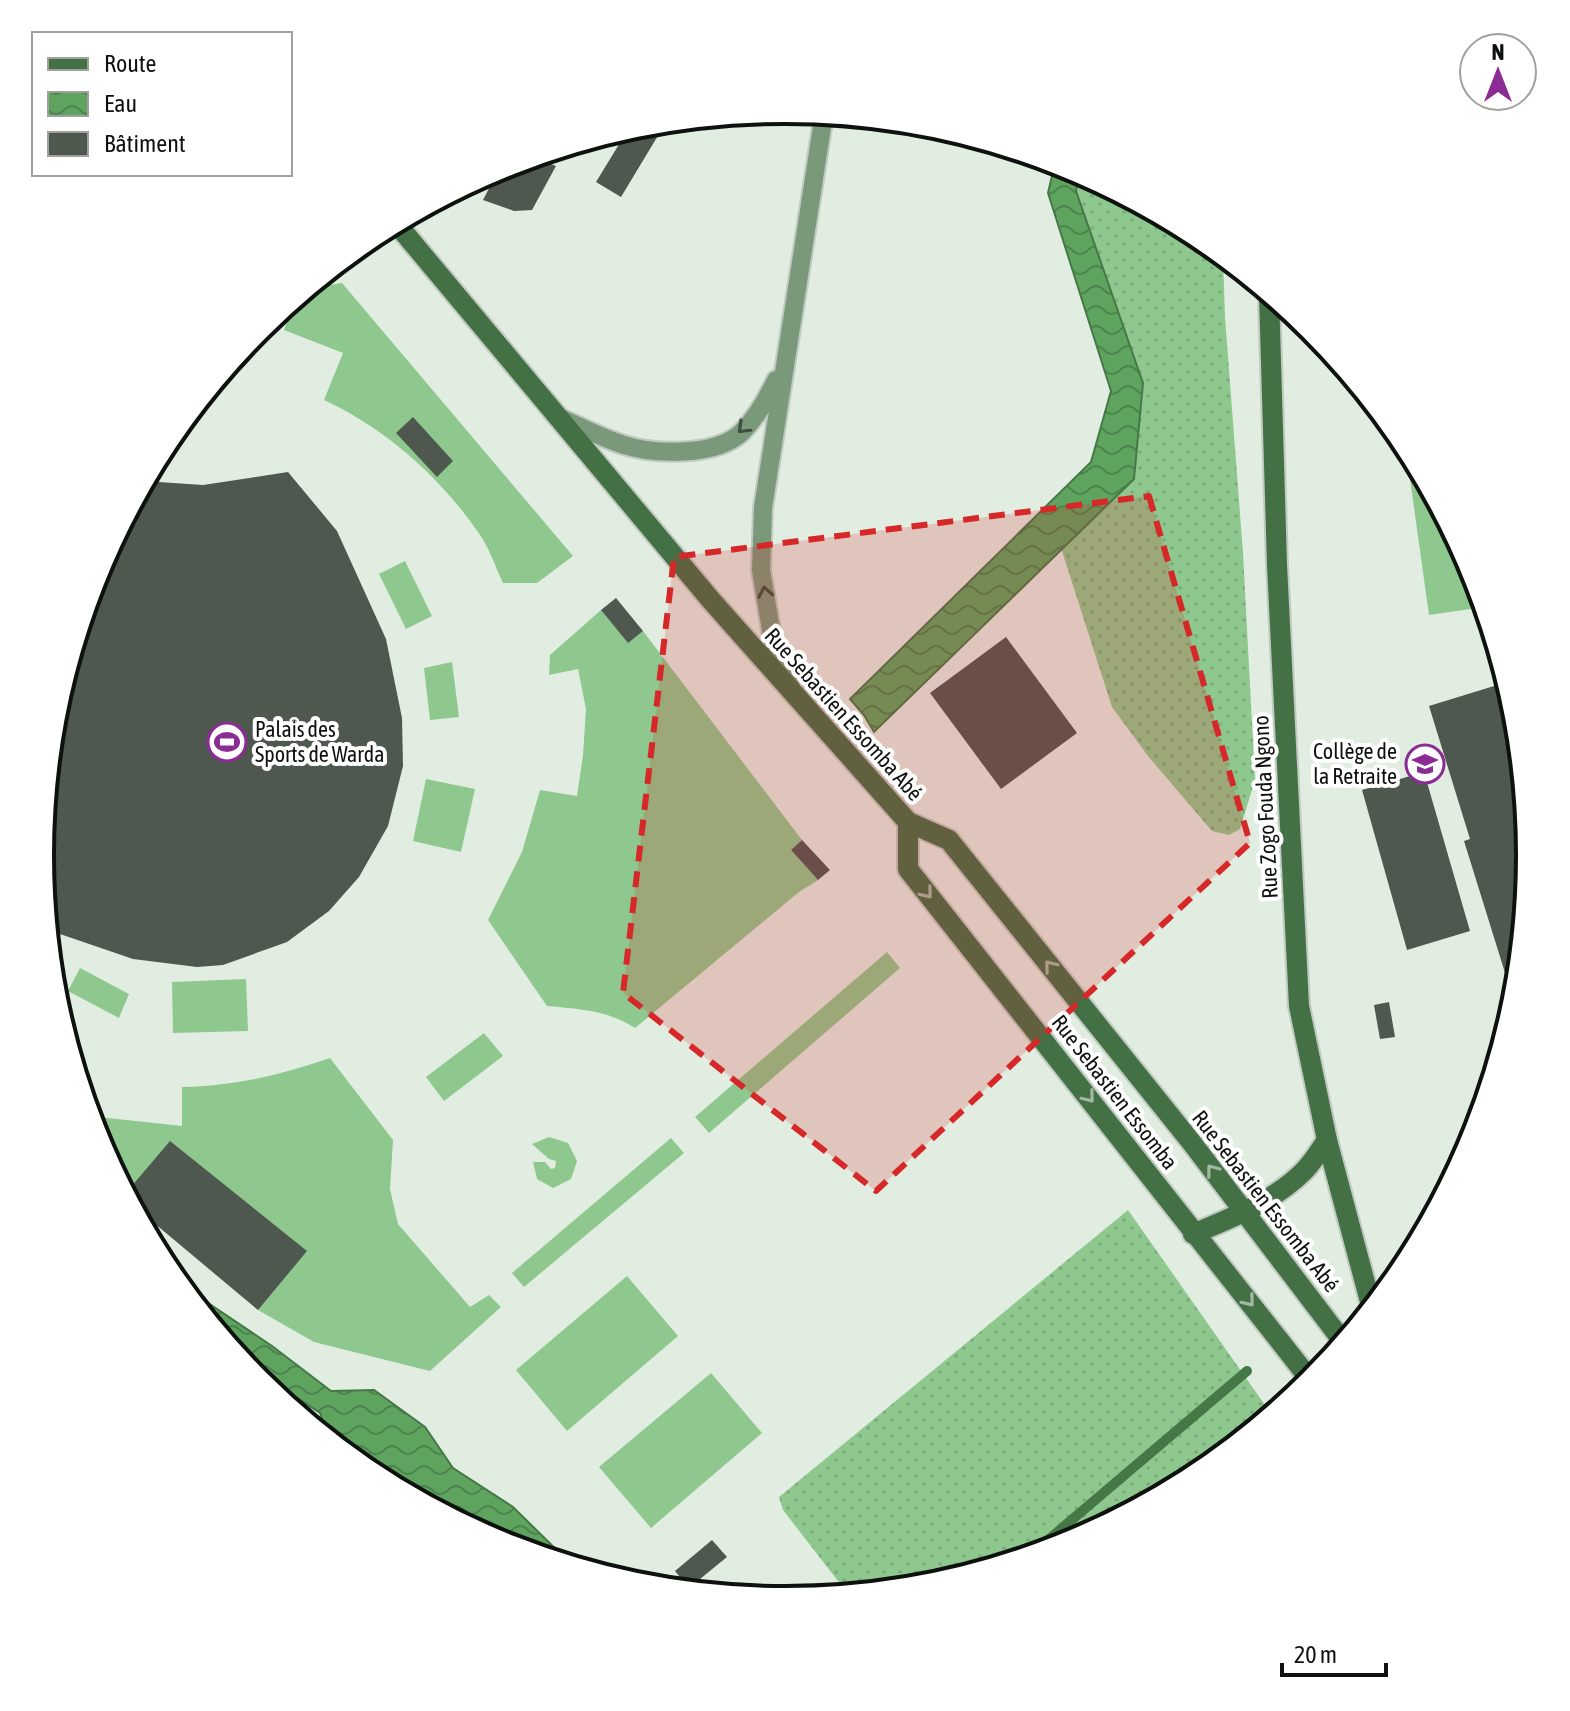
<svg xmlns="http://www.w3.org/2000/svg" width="1570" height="1711" font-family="'Asap Condensed',sans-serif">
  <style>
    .grass { fill: #8fc88e }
    .garden { fill: url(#garden-dots) }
    .water { fill: url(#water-waves); stroke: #467847; stroke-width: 2 }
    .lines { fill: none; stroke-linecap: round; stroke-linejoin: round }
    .stream { stroke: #467847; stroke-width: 10 }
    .building { fill: #4f584f }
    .service-casing { stroke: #c0cac0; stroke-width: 22 }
    .secondary-casing { stroke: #c0cac0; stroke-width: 24 }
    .service { stroke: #7a987a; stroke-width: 18 }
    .secondary { stroke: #447045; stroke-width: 20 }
    .oneway { stroke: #3f4e3f }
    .oneway2 { stroke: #a2b8a2 }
    .marked { fill: #d62828; fill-opacity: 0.2; stroke: #d62828; stroke-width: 6; stroke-dasharray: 16 10; stroke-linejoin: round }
    .labels { text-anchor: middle; stroke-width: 8; stroke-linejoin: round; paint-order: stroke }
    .street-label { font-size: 22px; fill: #0e120e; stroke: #fff }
    .poi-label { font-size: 22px; fill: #0e120e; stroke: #fff; text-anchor: start }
    .rim { fill: none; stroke: #0e120e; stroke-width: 4 }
  </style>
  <defs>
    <pattern id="garden-dots" width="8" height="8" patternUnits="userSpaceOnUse" patternTransform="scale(2)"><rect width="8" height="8" fill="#8fc88e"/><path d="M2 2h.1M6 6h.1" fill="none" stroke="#7aab79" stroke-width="1.8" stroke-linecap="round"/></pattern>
    <pattern id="water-waves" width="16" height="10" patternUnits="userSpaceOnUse" patternTransform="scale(2)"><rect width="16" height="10" fill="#5ea45f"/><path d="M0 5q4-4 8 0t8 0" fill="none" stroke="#4c844d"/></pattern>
  </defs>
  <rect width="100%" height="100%" fill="#e2ede2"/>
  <g class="grass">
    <path d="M 342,283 L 573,556 L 537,583 L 503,583 C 495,566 489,547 478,532 C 439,476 385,428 324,400 L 343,353 L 284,330 L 288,319 L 273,317 L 307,289 Z"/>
    <polygon points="1405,443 1473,571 1484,607 1429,615"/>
    <polygon points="405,561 432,616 406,629 379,574"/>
    <path d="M 601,610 L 628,642 L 643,631 L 802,840 L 791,850 L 818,880 L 799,892 L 635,1028 C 607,1010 579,1009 547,1006 L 488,920 L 522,852 L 540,790 L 577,796 L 583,755 L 586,709 L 578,669 L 549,675 L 550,655 Z"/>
    <polygon points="452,662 459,717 430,720 424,668"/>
    <polygon points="426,779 475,789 461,852 413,841"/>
    <polygon points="887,952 900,968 709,1133 695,1117"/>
    <polygon points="80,968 129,994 119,1018 68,991"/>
    <polygon points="246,979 248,1031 173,1033 172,982"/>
    <polygon points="484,1033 503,1056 444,1101 426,1077"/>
    <path d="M 330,1058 L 393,1140 L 390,1189 L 398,1224 L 470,1307 L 489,1295 L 501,1307 L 430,1371 L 314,1342 L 258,1310 L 129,1202 L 97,1140 L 89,1116 L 182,1126 L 182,1087 C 234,1086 281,1075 330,1058 Z"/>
    <polygon points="549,1137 568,1143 577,1161 571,1179 553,1188 537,1179 533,1162 545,1162 551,1169 555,1168 556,1161 549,1159 532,1144"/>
    <polygon points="671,1138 684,1153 524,1287 512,1273"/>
    <polygon points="627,1276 678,1336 567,1431 516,1370"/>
    <polygon points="711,1373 762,1433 651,1528 599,1467"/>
  </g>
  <g class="garden">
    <polygon points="1079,172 1199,236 1223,256 1225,317 1243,553 1255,780 1240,829 1229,835 1212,831 1148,756 1112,707 1061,548 1133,479 1143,383 1075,191"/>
    <polygon points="1128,1210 1272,1415 1199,1475 1070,1544 930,1586 848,1594 783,1510 779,1497"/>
  </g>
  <g class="water">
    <polygon points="1055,163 1079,172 1076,191 1143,383 1134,479 874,732 864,715 850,699 1091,462 1111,391 1048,193"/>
    <polygon points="174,1280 272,1346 331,1391 374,1390 425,1427 453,1468 513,1507 573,1566 508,1546 503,1540 429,1495 409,1495 358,1464 330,1441 320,1413 239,1359"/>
  </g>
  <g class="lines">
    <polyline class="stream" points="1028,1557 1247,1371"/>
  </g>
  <g class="building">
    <polygon points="652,124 662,129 621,197 596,182 629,128"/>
    <polygon points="534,157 556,166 532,210 514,211 483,200 500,167"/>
    <polygon points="413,417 453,461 437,477 396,433"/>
    <polygon points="288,472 337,531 386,639 402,718 403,766 388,826 359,877 329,911 287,942 223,965 197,967 133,959 57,933 47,927 40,855 54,710 97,570 144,481 203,485"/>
    <polygon points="616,598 643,631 628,643 601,610"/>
    <polygon points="1006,637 1077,733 1001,789 930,693"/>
    <polygon points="1507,682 1516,711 1530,856 1515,1005 1464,841 1470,839 1429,706"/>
    <polygon points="1424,772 1470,931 1407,950 1362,790"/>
    <polygon points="802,840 830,870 818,880 791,850"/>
    <polygon points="1389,1002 1395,1037 1380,1039 1374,1005"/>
    <polygon points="170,1141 307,1251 258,1310 129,1202 125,1194"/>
    <polygon points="712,1540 727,1557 689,1588 675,1571"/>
  </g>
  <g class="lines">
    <g class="service-casing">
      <g id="service">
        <path d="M 558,417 C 579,426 600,437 621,444 C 653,455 716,457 742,432 C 757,417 767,399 776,380"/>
        <polyline points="791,687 773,642 761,570 763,508 824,114"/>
      </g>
    </g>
    <g class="secondary-casing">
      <g id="secondary">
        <polyline points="396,223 710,599 908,822 949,840 1192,1143 1344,1343"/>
        <polyline points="1269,294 1277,565 1299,1006 1327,1140 1372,1309"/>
        <polyline points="908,822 908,869 1312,1382"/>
        <path d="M 1193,1234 C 1232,1218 1274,1201 1304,1171 C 1313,1162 1320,1150 1327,1140"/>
      </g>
    </g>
    <use href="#service" class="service"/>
    <use href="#secondary" class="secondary"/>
  </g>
  <defs><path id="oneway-chevron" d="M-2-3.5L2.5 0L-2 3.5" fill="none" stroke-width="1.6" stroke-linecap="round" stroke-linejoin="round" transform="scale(2)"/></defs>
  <g class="oneway">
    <use href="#oneway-chevron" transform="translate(743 428) rotate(136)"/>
    <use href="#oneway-chevron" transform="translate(765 592) rotate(-100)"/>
  </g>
  <g class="oneway2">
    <use href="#oneway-chevron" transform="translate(927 893) rotate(51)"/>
    <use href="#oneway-chevron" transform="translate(1050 966) rotate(-129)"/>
    <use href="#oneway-chevron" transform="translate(1089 1097) rotate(51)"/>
    <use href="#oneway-chevron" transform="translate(1212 1170) rotate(-127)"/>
    <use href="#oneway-chevron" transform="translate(1249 1301) rotate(51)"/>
  </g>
  <path class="marked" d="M 1149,496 L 1250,843 L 876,1191 L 623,993 L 674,557 Z"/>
  <defs>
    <g id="stadium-ring" transform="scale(2)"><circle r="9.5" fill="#fff" stroke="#8b2b94" stroke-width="1.5"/><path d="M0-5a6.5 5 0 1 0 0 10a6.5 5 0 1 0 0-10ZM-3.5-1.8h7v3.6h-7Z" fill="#8b2b94"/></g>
    <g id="school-ring" transform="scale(2)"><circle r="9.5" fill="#fff" stroke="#8b2b94" stroke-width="1.5"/><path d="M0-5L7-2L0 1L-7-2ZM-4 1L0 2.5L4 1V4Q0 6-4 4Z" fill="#8b2b94"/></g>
  </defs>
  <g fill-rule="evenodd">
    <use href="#stadium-ring" x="227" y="742"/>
    <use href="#school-ring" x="1425" y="764"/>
  </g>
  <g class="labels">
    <g class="street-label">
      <text transform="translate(844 714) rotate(48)" y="8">Rue Sebastien Essomba Abé</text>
      <text transform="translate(1265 807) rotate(-93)" y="8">Rue Zogo Fouda Ngono</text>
      <text transform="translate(1115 1092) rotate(52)" y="8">Rue Sebastien Essomba</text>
      <text transform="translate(1266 1201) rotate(52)" y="8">Rue Sebastien Essomba Abé</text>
    </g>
    <g class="poi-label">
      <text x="255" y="737">Palais des<tspan x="255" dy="25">Sports de Warda</tspan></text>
      <text x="1397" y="759" text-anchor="end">Collège de<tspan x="1397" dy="25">la Retraite</tspan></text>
    </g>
  </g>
  <path d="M0 0H1570V1711H0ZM54 855a731 731 0 1 1 1462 0a731 731 0 1 1-1462 0Z" fill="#fff" fill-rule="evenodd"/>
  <path class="rim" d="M54 855a731 731 0 1 1 1462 0a731 731 0 1 1-1462 0Z"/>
  <rect x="32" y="32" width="260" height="144" fill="#ffffff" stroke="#9fa09f" stroke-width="2"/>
  <rect x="48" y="58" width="40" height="12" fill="#447045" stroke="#9fa09f" stroke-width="2"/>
  <text x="104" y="72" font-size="24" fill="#0e120e">Route</text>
  <rect x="48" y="92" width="40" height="24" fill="url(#water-waves)" stroke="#9fa09f" stroke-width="2"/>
  <text x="104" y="112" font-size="24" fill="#0e120e">Eau</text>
  <rect x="48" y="132" width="40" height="24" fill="#4f584f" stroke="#9fa09f" stroke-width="2"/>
  <text x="104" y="152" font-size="24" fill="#0e120e">Bâtiment</text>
  <g transform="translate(1498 72)"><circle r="38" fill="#ffffff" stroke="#9fa09f" stroke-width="2"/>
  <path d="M0-6L14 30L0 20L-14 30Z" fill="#8b2b94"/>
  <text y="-12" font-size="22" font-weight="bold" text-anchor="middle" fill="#0e120e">N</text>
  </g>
  <path d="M1282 1663v12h104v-12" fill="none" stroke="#0e120e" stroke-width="4"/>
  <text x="1294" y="1663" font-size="24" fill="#0e120e" stroke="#ffffff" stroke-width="6" paint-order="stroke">20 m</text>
</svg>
